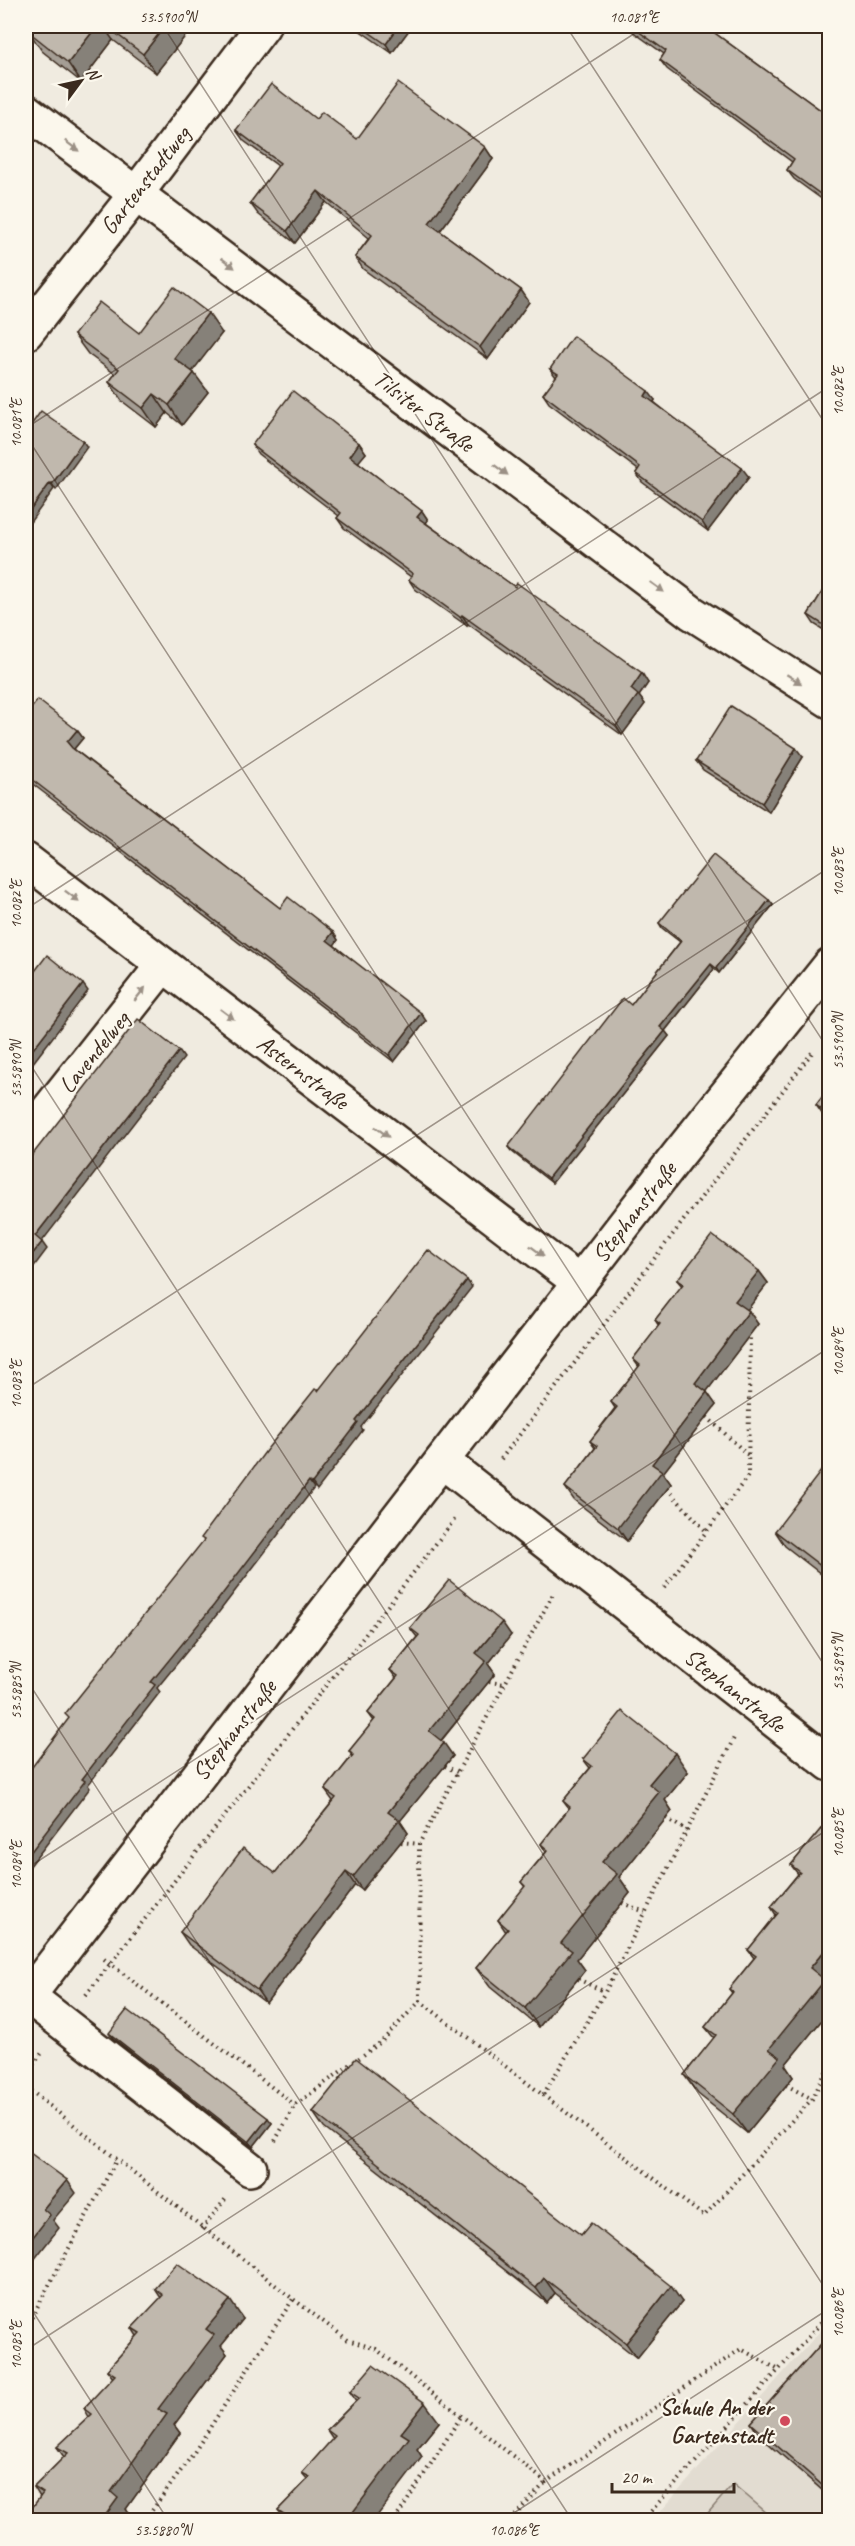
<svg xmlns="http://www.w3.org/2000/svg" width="855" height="2546" font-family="Caveat,sans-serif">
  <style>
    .built { fill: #e2dcd1 }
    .green { fill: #d5cec3; stroke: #887c70; stroke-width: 1.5 }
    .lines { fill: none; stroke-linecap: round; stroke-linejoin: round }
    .minor-casing { stroke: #3b2a1e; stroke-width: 38 }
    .path { stroke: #3b2a1e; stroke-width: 4; stroke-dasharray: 1.5 4.5; stroke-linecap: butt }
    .minor { stroke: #fbf7ec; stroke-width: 33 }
    .wall { fill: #a59e95; stroke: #3b2a1e; stroke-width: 1.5 }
    .shaded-wall { fill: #868179; stroke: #3b2a1e; stroke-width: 1.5 }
    .building { fill: #c0b8ad; stroke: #3b2a1e; stroke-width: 1.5 }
    .oneway { fill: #9b9085 }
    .ticks { fill: none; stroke: #3b2a1e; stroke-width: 1.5; stroke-opacity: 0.45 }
    .poi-dot { fill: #d1495b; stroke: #fbf7ec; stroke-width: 2 }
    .labels { text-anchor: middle; stroke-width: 4.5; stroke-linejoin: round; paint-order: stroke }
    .street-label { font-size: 24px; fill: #3b2a1e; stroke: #fbf7ec }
    .poi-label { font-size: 24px; font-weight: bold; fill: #3b2a1e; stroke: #fbf7ec; text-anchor: end }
    .neatline { fill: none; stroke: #3b2a1e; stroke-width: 2 }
    .ticks-label { font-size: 15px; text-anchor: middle; fill: #3b2a1e }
  </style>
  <rect width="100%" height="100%" fill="#f0ebe0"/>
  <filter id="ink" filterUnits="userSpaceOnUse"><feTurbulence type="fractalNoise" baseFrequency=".0167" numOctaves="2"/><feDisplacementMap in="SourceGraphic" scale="12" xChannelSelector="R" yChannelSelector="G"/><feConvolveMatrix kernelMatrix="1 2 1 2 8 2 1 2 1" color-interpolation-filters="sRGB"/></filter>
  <g filter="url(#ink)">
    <polygon class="built" points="829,2321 829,2520 653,2520"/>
    <polygon class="green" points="733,2484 775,2520 702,2520"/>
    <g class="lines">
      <g class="minor-casing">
        <g id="minor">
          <polyline points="26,111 692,613 830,701"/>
          <polyline points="26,333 136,194 263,26"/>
          <polyline points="26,860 580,1283"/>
          <polyline points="26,1138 163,965"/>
          <polyline points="442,1461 830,1764"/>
          <polyline points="28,1996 250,2169"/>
          <polyline points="26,1999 678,1155 830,965"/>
        </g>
      </g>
      <g class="path">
        <polyline points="707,1417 749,1456"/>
        <polyline points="501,1459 814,1050"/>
        <polyline points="667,1489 706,1531"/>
        <polyline points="664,1588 748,1476 750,1334"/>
        <polyline points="489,1682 504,1684"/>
        <polyline points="445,1766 457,1772"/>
        <polyline points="666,1818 687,1831"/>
        <polyline points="401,1842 419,1844"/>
        <polyline points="622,1903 645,1912"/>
        <polyline points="104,1959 295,2105"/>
        <polyline points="578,1979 605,1992"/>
        <polyline points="86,1995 455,1519"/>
        <polyline points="420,2001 419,1844 553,1594"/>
        <polyline points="26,2074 42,2053"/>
        <polyline points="786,2085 812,2099"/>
        <polyline points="26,2087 293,2299 348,2340 376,2349 546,2482 741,2349 779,2370"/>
        <polyline points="543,2095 704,2216 812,2099 830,2064"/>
        <polyline points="275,2141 295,2105 381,2042 420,2001 543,2095 605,1992 735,1736"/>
        <polyline points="202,2229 227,2197"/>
        <polyline points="26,2328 117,2159"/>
        <polyline points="145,2520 193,2454 293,2299"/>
        <polyline points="395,2520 462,2415"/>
        <polyline points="511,2520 546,2482"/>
        <polyline points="643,2520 830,2313"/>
      </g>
      <use href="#minor" class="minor"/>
    </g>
    <g class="wall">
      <polygon points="34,26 187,26 190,30 156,73 113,40 81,82 42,51 29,32"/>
      <polygon points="356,26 412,26 392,53 359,30"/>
      <polygon points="625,26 705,26 830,117 830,205 794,179 787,170 792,162 667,69 660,60 664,54"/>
      <polygon points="316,119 357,139 485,147 493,159 440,231 521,290 529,302 488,359 363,269 355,257 369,238 326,202 295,243 258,214 250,203 278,166 244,141 236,130"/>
      <polygon points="139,333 222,333 192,371 208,392 182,425 167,413 156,427 122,401 109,382 115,374 88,354 74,335"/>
      <polygon points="550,369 655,400 654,402 749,477 708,531 642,482 636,473 638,470 549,403 543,394 556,377"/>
      <polygon points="359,443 366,453 358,462 422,511 428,520 426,523 648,683 639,696 645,704 622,735 468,624 467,626 415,589 409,580 411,577 344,528 337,518 339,516 258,454 252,445"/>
      <polygon points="830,579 830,634 814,624 808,615"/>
      <polygon points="26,710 28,712 77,730 83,738 74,749 280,908 333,932 338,940 334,945 426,1021 394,1062 26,779"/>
      <polygon points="803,757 769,812 703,770 696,761"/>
      <polygon points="769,900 773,905 719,973 714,969 665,1031 669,1036 552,1183 511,1151 508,1147 631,1005 680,942 662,928 659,923"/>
      <polygon points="830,1087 830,1122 825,1118 816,1105"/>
      <polygon points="759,1271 768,1283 747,1310 758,1324 706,1392 716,1405 663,1473 671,1484 627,1541 574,1500 565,1487 595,1448 590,1441 615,1408 611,1402 639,1367 633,1359 659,1326 655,1320 682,1286 677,1280"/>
      <polygon points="830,1478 830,1581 785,1546 775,1531"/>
      <polygon points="410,1628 511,1635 488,1664 495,1674 441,1741 453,1756 400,1821 408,1833 362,1890 355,1885 266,2003 189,1945 180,1932 275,1873 333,1801 325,1790 352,1756 349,1751 374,1721 368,1713 396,1678 390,1670 417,1637"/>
      <polygon points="583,1759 688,1772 665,1800 672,1811 619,1877 630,1893 577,1959 585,1970 539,2027 490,1987 476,1968 506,1932 498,1920 525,1887 521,1882 546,1852 541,1844 569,1809 563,1801 590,1768"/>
      <polygon points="830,1818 830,1979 827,1983 830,1987 830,2010 785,2065 793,2077 747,2133 698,2094 684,2075 714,2038 705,2027 732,1993 729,1989 754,1958 748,1950 776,1915 771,1907 798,1874 791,1865"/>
      <polygon points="109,2033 272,2123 253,2147 113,2038"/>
      <polygon points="313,2112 581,2235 682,2302 637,2358 555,2293 547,2303 324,2128"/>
      <polygon points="155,2289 243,2319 221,2346 227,2354 174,2425 180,2433 126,2509 131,2517 129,2520 26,2520 26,2516 40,2497 34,2487 64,2457 57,2447 89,2417 84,2408 113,2378 107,2370 137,2336 132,2328 161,2298"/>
      <polygon points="830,2334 830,2497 760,2436 751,2423"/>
      <polygon points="350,2392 439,2422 417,2449 422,2457 284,2518 278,2510 308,2480 302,2473 333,2439 327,2430 356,2401"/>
    </g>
    <g class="shaded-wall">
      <polygon points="97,26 103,26 113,40 81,82 68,63"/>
      <polygon points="165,26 187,26 190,30 156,73 143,54"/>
      <polygon points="399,26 412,26 392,53 386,44"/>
      <polygon points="485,147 493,159 437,235 429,223"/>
      <polygon points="318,191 326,202 295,243 287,231"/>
      <polygon points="521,290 529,302 488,359 480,347"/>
      <polygon points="208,313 222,333 188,377 174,358"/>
      <polygon points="194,373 208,392 182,425 169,405"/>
      <polygon points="648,391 655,400 652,405 645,396"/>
      <polygon points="154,394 167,413 156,427 143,408"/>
      <polygon points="83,441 87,447 56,490 52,484"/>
      <polygon points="359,443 366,453 356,465 350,456"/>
      <polygon points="742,468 749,477 708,531 702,522"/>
      <polygon points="50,483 54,489 26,528 26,516"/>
      <polygon points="422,511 428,520 424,526 417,517"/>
      <polygon points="462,615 468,624 467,626 460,617"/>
      <polygon points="642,673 648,683 639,696 645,704 622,735 616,726 631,689"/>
      <polygon points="77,730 83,738 73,750 67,742"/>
      <polygon points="796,748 803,757 769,812 762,803"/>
      <polygon points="769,900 773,905 719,973 716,968"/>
      <polygon points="333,932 338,940 332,948 327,940"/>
      <polygon points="711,964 714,969 664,1032 660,1027"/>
      <polygon points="83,984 88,991 26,1072 26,1058"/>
      <polygon points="421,1013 426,1021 394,1062 389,1055"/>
      <polygon points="665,1031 669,1036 552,1183 548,1178"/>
      <polygon points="179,1051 184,1058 40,1244 35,1236"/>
      <polygon points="42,1242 47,1249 26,1277 26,1262"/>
      <polygon points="759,1271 768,1283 744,1314 735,1301"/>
      <polygon points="467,1280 472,1287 361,1427 363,1430 317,1490 312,1483 356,1421"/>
      <polygon points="749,1311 758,1324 704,1395 695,1383"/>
      <polygon points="707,1392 716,1405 663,1473 671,1484 627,1541 618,1528 652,1464"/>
      <polygon points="309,1481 314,1488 219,1612 157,1688 160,1692 88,1785 90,1788 26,1871 26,1858 151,1682"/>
      <polygon points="502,1622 511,1635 488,1664 495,1674 438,1744 429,1731 476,1653"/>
      <polygon points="444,1743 453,1756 400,1821 408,1833 362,1890 353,1877 388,1812"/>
      <polygon points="675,1753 688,1772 665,1800 672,1811 619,1877 630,1893 577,1959 585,1970 539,2027 525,2008 561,1943 602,1862 649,1784"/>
      <polygon points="346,1872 355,1885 266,2003 257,1990"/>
      <polygon points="830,1944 830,1979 827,1983 830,1987 830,2010 785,2065 793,2077 747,2133 733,2114 769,2049 810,1968"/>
      <polygon points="268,2118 272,2123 253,2147 249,2142"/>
      <polygon points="67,2180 76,2193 53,2220 59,2228 26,2270 26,2246 43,2209"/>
      <polygon points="544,2278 555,2293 547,2303 536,2288"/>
      <polygon points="671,2286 682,2302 637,2358 626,2343"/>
      <polygon points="230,2300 243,2319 221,2346 227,2354 174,2425 180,2433 126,2509 131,2517 129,2520 102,2520 111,2492 158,2409 206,2329"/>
      <polygon points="425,2403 439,2422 417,2449 422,2457 374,2520 358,2520 353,2512 401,2433"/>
    </g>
    <g class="building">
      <polygon points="34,26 97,26 68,63 29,32"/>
      <polygon points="106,26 165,26 143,54"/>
      <polygon points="360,26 399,26 386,44"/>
      <polygon points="631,26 705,26 830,117 830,201 787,170 794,159 660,60 666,51"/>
      <polygon points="398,83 485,147 429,223 521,290 480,347 355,257 372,235 318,191 287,231 250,203 280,163 236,130 271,84 316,119 322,112 357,139"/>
      <polygon points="174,287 208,313 174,358 194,373 169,405 154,394 143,408 109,382 119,369 74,335 99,302 139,333"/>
      <polygon points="573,336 648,391 645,396 742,468 702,522 636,473 640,467 543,394 558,374 550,369"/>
      <polygon points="293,391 359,443 350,456 422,511 417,517 515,587 517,583 642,673 631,689 638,695 616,726 462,615 460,617 409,580 413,574 337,518 341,513 252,445"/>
      <polygon points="41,411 83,441 52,484 50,483 26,516 26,432"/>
      <polygon points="830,579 830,629 808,615"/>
      <polygon points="38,700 77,730 67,742 72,748 280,908 288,897 333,932 327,940 421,1013 389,1055 26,775 26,710 28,712"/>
      <polygon points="731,706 796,748 762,803 696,761"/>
      <polygon points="713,855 769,900 716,968 711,964 660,1027 665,1031 548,1178 508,1147 623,998 631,1005 681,941 659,923"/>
      <polygon points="47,955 83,984 26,1058 26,983"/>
      <polygon points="138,1019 179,1051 35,1236 42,1242 26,1262 26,1188 27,1186 26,1185 26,1163"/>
      <polygon points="830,1087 830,1116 816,1105"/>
      <polygon points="712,1235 759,1271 735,1301 749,1311 695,1383 707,1392 652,1464 662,1471 618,1528 565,1487 597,1446 590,1441 617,1407 611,1402 640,1365 633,1359 660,1324 655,1320 683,1284 677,1280"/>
      <polygon points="428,1250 467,1280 356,1421 358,1423 312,1483 309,1481 214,1605 151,1682 155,1685 82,1779 85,1781 26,1858 26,1775 69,1718 65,1714 204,1540 201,1538 268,1448 315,1389 318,1391"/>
      <polygon points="821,1471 830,1478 830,1573 775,1531"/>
      <polygon points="449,1580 502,1622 476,1653 486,1661 429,1731 444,1743 388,1812 399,1820 353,1877 346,1872 257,1990 180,1932 243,1848 275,1873 336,1798 325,1790 353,1755 349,1751 375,1719 368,1713 398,1676 390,1670 419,1635 410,1628"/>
      <polygon points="622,1711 675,1753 649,1784 659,1792 602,1862 617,1874 561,1943 572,1951 525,2008 476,1968 508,1929 498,1920 525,1886 521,1882 548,1850 541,1844 570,1807 563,1801 592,1766 583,1759"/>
      <polygon points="830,1818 830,1944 810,1968 825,1980 769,2049 780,2057 733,2114 684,2075 716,2035 705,2027 733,1992 729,1989 756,1956 748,1950 778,1913 771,1907 800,1872 791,1865"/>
      <polygon points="127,2010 268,2118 249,2142 109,2033"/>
      <polygon points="356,2058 581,2235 591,2223 671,2286 626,2343 544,2278 536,2288 313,2112"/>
      <polygon points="26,2150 67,2180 43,2209 50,2215 26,2246"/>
      <polygon points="177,2263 230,2300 206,2329 214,2335 158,2409 167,2414 111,2492 118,2498 102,2520 28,2520 26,2519 26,2516 43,2493 34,2487 68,2453 57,2447 92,2414 84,2408 115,2375 107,2370 140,2333 132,2328 163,2295 155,2289"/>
      <polygon points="830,2334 830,2492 751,2423"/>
      <polygon points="373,2365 425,2403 401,2433 409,2438 353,2512 361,2516 358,2520 282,2520 287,2516 278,2510 310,2477 302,2473 335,2436 327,2430 359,2398 350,2392"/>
    </g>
    <defs><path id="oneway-solid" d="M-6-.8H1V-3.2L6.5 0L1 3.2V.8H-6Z" transform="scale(1.5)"/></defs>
    <g class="oneway">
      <use href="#oneway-solid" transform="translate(72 146) rotate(37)"/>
      <use href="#oneway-solid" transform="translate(228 263) rotate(37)"/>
      <use href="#oneway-solid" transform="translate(501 470) rotate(37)"/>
      <use href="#oneway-solid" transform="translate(657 587) rotate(36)"/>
      <use href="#oneway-solid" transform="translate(794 679) rotate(32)"/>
      <use href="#oneway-solid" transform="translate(72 896) rotate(37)"/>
      <use href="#oneway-solid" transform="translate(140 994) rotate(-51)"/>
      <use href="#oneway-solid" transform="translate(227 1014) rotate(37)"/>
      <use href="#oneway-solid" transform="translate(382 1132) rotate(37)"/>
      <use href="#oneway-solid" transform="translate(537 1251) rotate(37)"/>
    </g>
  </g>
  <path class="ticks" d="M 163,26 L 830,1052M 566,26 L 830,431M 26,428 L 646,26M 26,436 L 830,1674M 26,909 L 830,386M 26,1058 L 830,2296M 26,1389 L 830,867M 26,1679 L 572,2520M 26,1869 L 830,1347M 26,2301 L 168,2520M 26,2350 L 830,1828M 503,2520 L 830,2308"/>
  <circle class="poi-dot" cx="785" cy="2421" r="6"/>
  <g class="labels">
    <g class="street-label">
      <text transform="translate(145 180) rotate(-52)" y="8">Gartenstadtweg</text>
      <text transform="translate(424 411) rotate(37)" y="8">Tilsiter Straße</text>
      <text transform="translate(94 1052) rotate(-51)" y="8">Lavendelweg</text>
      <text transform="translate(303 1072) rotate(37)" y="8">Asternstraße</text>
      <text transform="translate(634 1212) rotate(-52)" y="8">Stephanstraße</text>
      <text transform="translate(735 1690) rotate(38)" y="8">Stephanstraße</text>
      <text transform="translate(234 1730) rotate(-52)" y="8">Stephanstraße</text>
    </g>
    <g class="poi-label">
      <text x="773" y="2415">Schule An der<tspan x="773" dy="28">Gartenstadt</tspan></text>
    </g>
  </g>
  <rect width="855" height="2546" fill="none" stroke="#fbf7ec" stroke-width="66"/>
  <g transform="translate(81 81) rotate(57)" stroke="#fbf7ec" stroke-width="4.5" paint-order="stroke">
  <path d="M0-4.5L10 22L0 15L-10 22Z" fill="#3b2a1e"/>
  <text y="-9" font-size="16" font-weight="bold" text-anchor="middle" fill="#3b2a1e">N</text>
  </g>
  <path d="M612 2483v9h122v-9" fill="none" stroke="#3b2a1e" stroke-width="3"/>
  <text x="621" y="2483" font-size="18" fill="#3b2a1e" stroke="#fbf7ec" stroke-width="4.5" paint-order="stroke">20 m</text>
  <rect x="33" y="33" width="789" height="2480" class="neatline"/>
  <g class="ticks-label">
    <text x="168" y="22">53.5900°N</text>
    <text x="634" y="22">10.081°E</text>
    <text transform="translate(838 391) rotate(-90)" y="5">10.082°E</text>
    <text transform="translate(16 423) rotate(-90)" y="5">10.081°E</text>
    <text transform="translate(838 872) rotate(-90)" y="5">10.083°E</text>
    <text transform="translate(16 904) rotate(-90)" y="5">10.082°E</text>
    <text transform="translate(838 1041) rotate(-90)" y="5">53.5900°N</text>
    <text transform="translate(16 1069) rotate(-90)" y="5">53.5890°N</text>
    <text transform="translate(838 1352) rotate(-90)" y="5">10.084°E</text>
    <text transform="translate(16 1384) rotate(-90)" y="5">10.083°E</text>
    <text transform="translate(838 1662) rotate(-90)" y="5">53.5895°N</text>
    <text transform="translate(16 1691) rotate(-90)" y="5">53.5885°N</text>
    <text transform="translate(838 1833) rotate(-90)" y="5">10.085°E</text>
    <text transform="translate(16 1865) rotate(-90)" y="5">10.084°E</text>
    <text transform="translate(838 2313) rotate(-90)" y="5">10.086°E</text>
    <text transform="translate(16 2345) rotate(-90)" y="5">10.085°E</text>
    <text x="163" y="2535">53.5880°N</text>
    <text x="514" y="2535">10.086°E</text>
  </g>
</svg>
